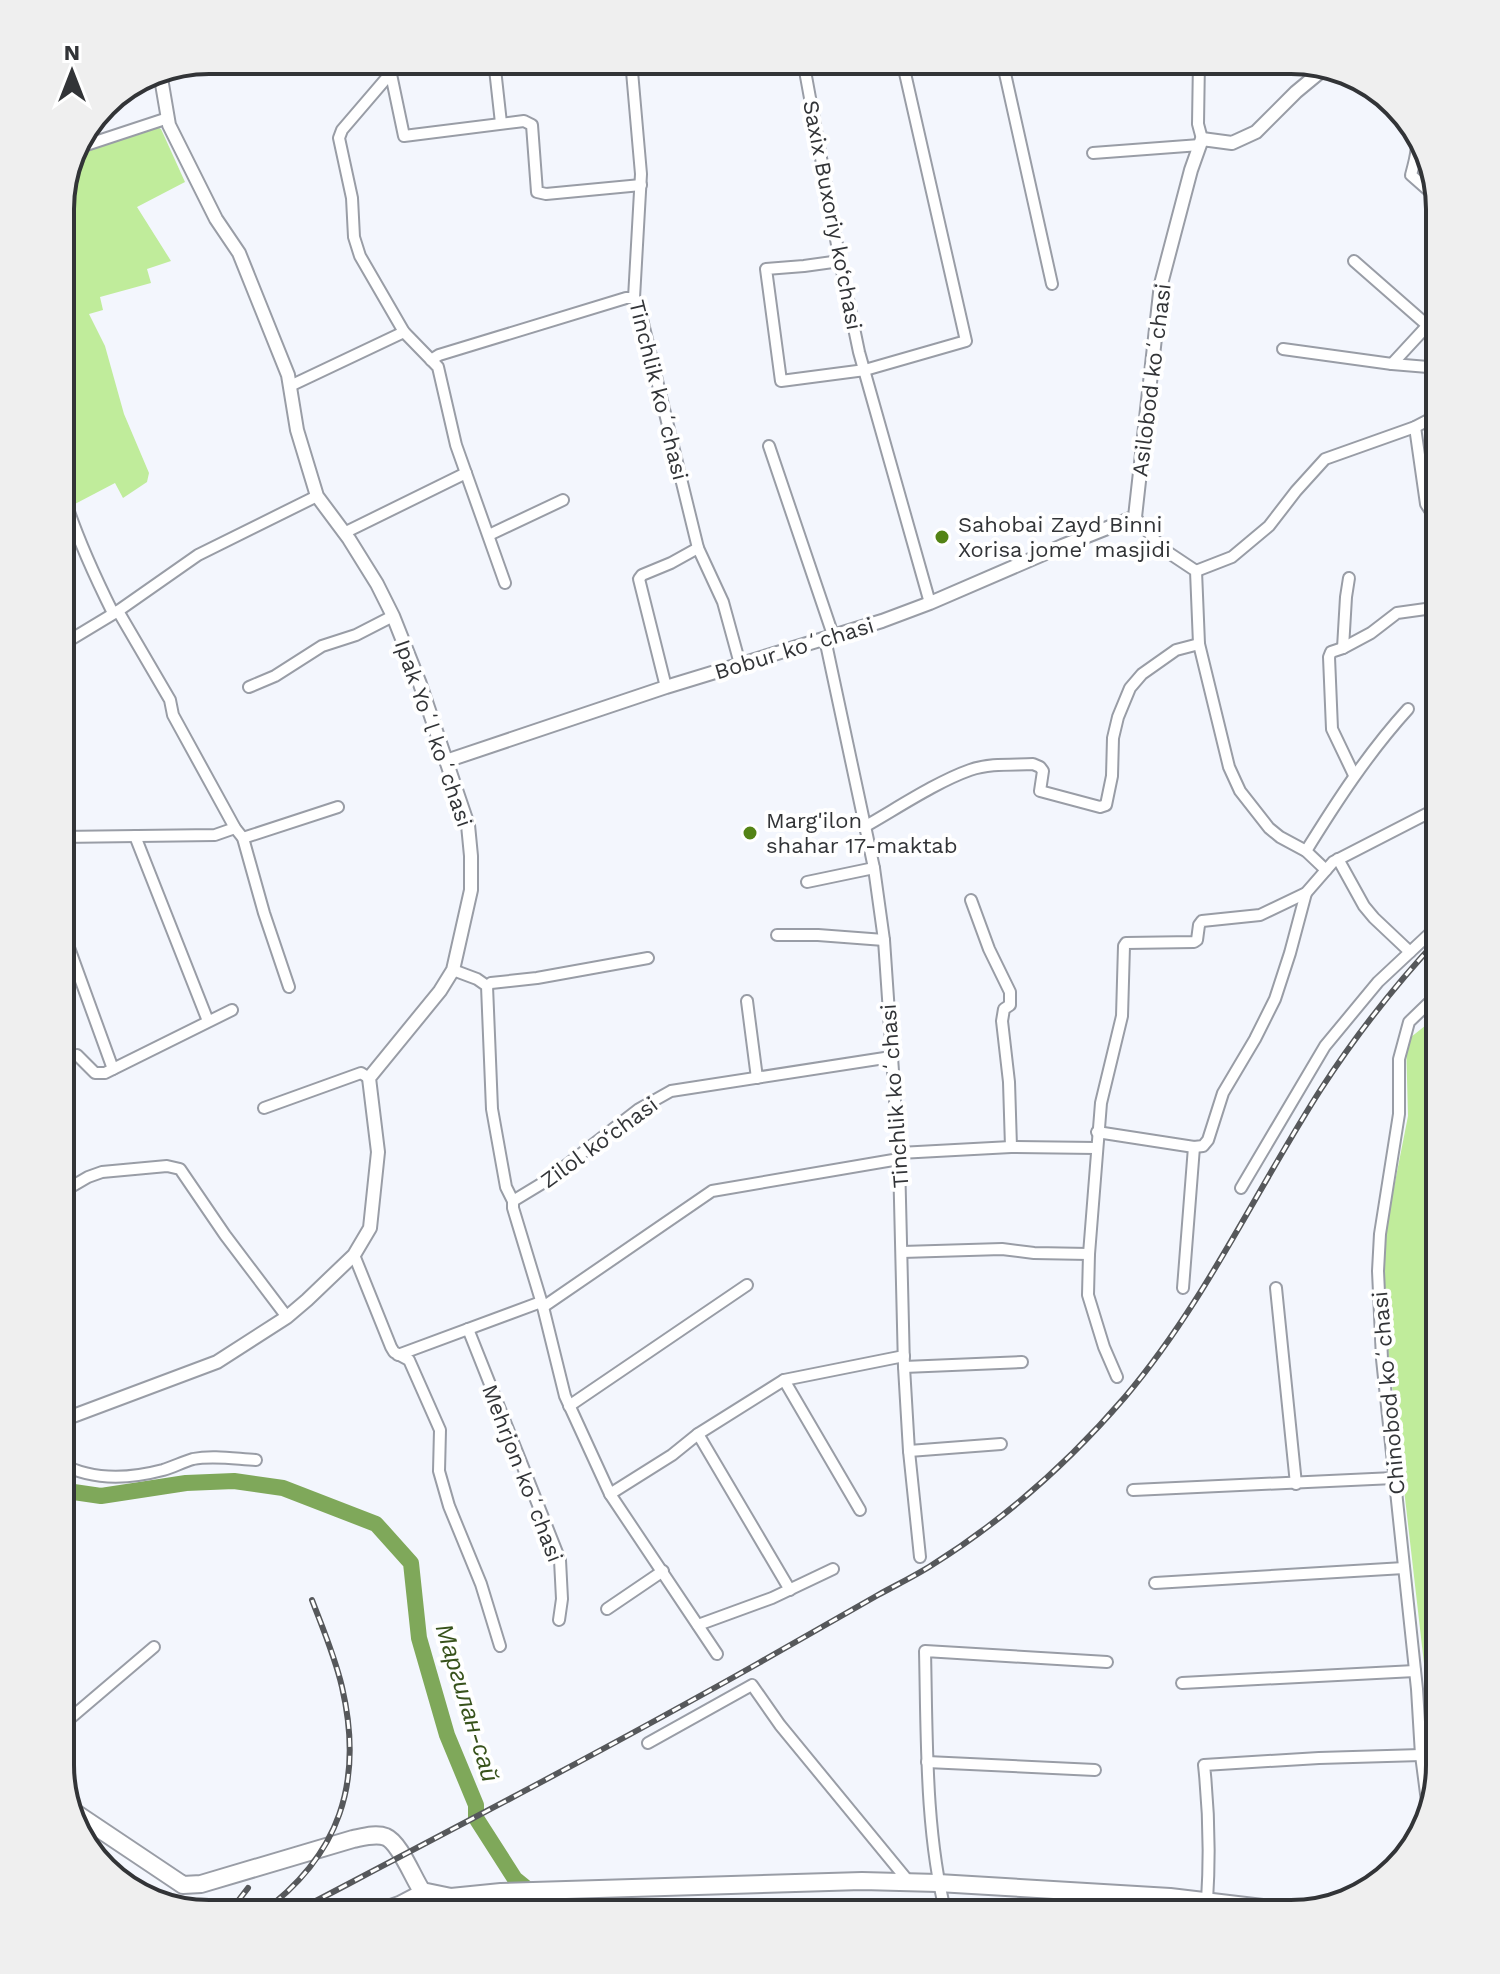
<svg xmlns="http://www.w3.org/2000/svg" width="1500" height="1974" font-family="'Work Sans',sans-serif">
  <style>
    .green { fill: #c0ec9b }
    .lines { fill: none; stroke-linecap: round; stroke-linejoin: round }
    .river { stroke: #7fa85a; stroke-width: 16 }
    .minor-casing { stroke: #999da6; stroke-width: 14 }
    .tertiary-casing { stroke: #999da6; stroke-width: 16 }
    .secondary-casing { stroke: #999da6; stroke-width: 18 }
    .primary-casing { stroke: #999da6; stroke-width: 20 }
    .minor { stroke: #fff; stroke-width: 10 }
    .tertiary { stroke: #fff; stroke-width: 12 }
    .secondary { stroke: #fff; stroke-width: 14 }
    .primary { stroke: #fff; stroke-width: 16 }
    .rail-casing { stroke: #56585b; stroke-width: 6 }
    .rail { stroke: #fff; stroke-width: 3; stroke-dasharray: 9; stroke-linecap: butt }
    .poi-dot { fill: #538315; stroke: #fff; stroke-width: 3 }
    .labels { text-anchor: middle; stroke-width: 8; stroke-linejoin: round; paint-order: stroke }
    .street-label { font-size: 22px; fill: #323437; stroke: #fff }
    .poi-label { font-size: 22px; fill: #323437; stroke: #fff; text-anchor: start }
    .water-label { font-size: 24px; font-style: italic; fill: #37521b; stroke: #fff }
    .rim { fill: none; stroke: #323437; stroke-width: 4 }
  </style>
  <rect width="100%" height="100%" fill="#f3f6fd"/>
  <g class="green">
    <polygon points="154,125 161,129 185,182 137,207 171,261 147,269 151,283 100,297 103,310 89,314 105,346 124,414 149,473 147,482 123,498 115,483 73,505 60,459 60,279 62,277 63,267 60,258 60,199 73,151"/>
    <polygon points="1440,1014 1440,1765 1436,1768 1384,1315 1384,1238 1408,1116 1406,1041"/>
  </g>
  <g class="lines">
    <polyline class="river" points="60,1490 101,1496 186,1483 234,1481 283,1488 376,1524 411,1563 419,1638 447,1735 476,1805 476,1818 515,1879 558,1914"/>
    <g class="minor-casing">
      <g id="minor">
        <polyline points="388,60 404,136 524,121 532,125 537,192 546,194 641,185"/>
        <polyline points="494,60 501,123"/>
        <polyline points="631,60 641,174 634,298 639,307 698,548 723,602 740,664"/>
        <polyline points="803,60 840,261 859,352 930,603"/>
        <polyline points="1002,60 1052,284"/>
        <polyline points="1199,60 1198,124 1202,139"/>
        <polyline points="390,74 342,130 339,138 352,198 354,237 360,256 404,332 438,367 456,445 505,583"/>
        <path d="M 1413,125 C 1420,143 1416,157 1411,175 L 1436,197"/>
        <polyline points="74,149 168,118"/>
        <polyline points="1093,153 1200,145"/>
        <polyline points="840,261 804,266 766,269 781,381 865,370 966,341 902,60"/>
        <polyline points="1354,261 1427,325"/>
        <polyline points="1283,349 1392,364 1440,368"/>
        <polyline points="431,360 439,355 626,298 634,298"/>
        <polyline points="1392,364 1440,312"/>
        <polyline points="290,386 404,332"/>
        <polyline points="1415,427 1426,504 1437,521 1434,569 1440,594"/>
        <polyline points="769,446 833,635"/>
        <path d="M 60,484 C 73,529 92,571 113,613"/>
        <polyline points="1135,517 1163,549 1196,571 1199,644 1229,767 1240,791 1269,828 1280,837 1306,851 1326,870"/>
        <polyline points="344,533 466,473"/>
        <polyline points="489,535 563,500"/>
        <polyline points="1196,571 1232,557 1269,526 1296,491 1325,459 1415,427 1440,414"/>
        <polyline points="118,611 170,700 173,715 235,828 243,838 264,913 289,987"/>
        <polyline points="825,639 874,868 884,940 899,1159 904,1367 909,1451 920,1557"/>
        <polyline points="60,646 118,611 198,555 317,496"/>
        <polyline points="1343,648 1346,597 1349,578"/>
        <polyline points="249,687 275,676 322,646 356,635 393,616"/>
        <polyline points="666,687 639,579 642,575 671,563 698,548"/>
        <polyline points="1354,775 1332,729 1329,657 1331,652 1343,648 1371,633 1397,613 1440,607"/>
        <path d="M 864,827 C 896,809 936,782 970,770 C 990,763 1013,765 1033,764 L 1040,767 L 1043,771 L 1040,791 L 1100,807 L 1106,805 L 1112,776 L 1113,738 L 1118,717 L 1130,688 L 1142,674 L 1176,650 L 1199,644"/>
        <polyline points="135,836 208,1021"/>
        <polyline points="60,837 215,835 235,828"/>
        <polyline points="243,838 338,807"/>
        <path d="M 1306,851 C 1337,801 1368,753 1408,709"/>
        <polyline points="1338,859 1364,906 1374,918 1410,952"/>
        <polyline points="807,882 874,868"/>
        <polyline points="971,900 989,949 1010,992 1010,1005 1004,1009 1002,1021 1009,1082 1011,1147"/>
        <polyline points="60,923 113,1069"/>
        <polyline points="777,935 818,935 884,940"/>
        <polyline points="453,970 477,979 487,986 492,1109 506,1187 513,1201"/>
        <polyline points="487,986 491,983 537,978 648,958"/>
        <polyline points="747,1001 757,1078"/>
        <polyline points="60,1061 77,1055 95,1073 105,1073 232,1010"/>
        <polyline points="264,1108 361,1073 369,1078"/>
        <polyline points="1097,1132 1194,1147 1203,1146 1208,1140 1223,1093 1255,1039 1275,999 1290,953 1306,893"/>
        <polyline points="899,1153 1011,1147 1096,1148"/>
        <polyline points="1241,1188 1325,1046 1378,982 1440,924"/>
        <polyline points="60,1190 64,1191 88,1177 102,1172 167,1166 180,1169 225,1235 287,1317"/>
        <polyline points="902,1252 1002,1249 1034,1253 1089,1254"/>
        <polyline points="354,1255 391,1347 394,1352 409,1360 440,1430 439,1471 449,1506 481,1584 500,1646"/>
        <polyline points="1183,1288 1194,1147"/>
        <polyline points="1276,1288 1296,1484"/>
        <polyline points="543,1307 712,1191 899,1159"/>
        <polyline points="468,1329 560,1560 562,1599 559,1620"/>
        <polyline points="398,1355 541,1302"/>
        <polyline points="904,1367 1022,1362"/>
        <polyline points="1117,1377 1104,1347 1088,1295 1089,1254 1101,1103 1122,1016 1124,946 1126,943 1194,942 1197,940 1199,925 1202,921 1260,915 1306,893 1333,862 1440,807"/>
        <polyline points="784,1380 860,1510"/>
        <polyline points="569,1406 747,1285"/>
        <polyline points="698,1434 790,1590"/>
        <polyline points="909,1451 1001,1444"/>
        <path d="M 60,1463 C 92,1481 129,1479 163,1470 C 173,1467 183,1462 193,1459 C 213,1455 236,1459 256,1460"/>
        <polyline points="1133,1490 1394,1478"/>
        <polyline points="610,1494 672,1455 698,1434 784,1380 904,1356"/>
        <polyline points="1155,1583 1404,1568"/>
        <polyline points="607,1609 663,1571"/>
        <polyline points="698,1625 772,1598 833,1569"/>
        <polyline points="717,1654 610,1494 565,1396 543,1307 513,1208 513,1201 546,1181 639,1109 671,1091 891,1057"/>
        <polyline points="1182,1683 1415,1671"/>
        <polyline points="60,1727 154,1647"/>
        <polyline points="648,1743 752,1685 780,1725 909,1882"/>
        <polyline points="927,1762 1095,1770"/>
        <polyline points="1428,1809 1421,1755 1417,1689 1382,1359 1378,1271 1380,1234 1399,1114 1399,1059 1409,1022 1440,992"/>
        <polyline points="1170,1897 1170,1914"/>
        <path d="M 1207,1901 C 1210,1855 1209,1811 1204,1765 L 1319,1758 L 1421,1755"/>
        <path d="M 946,1914 C 925,1832 927,1736 925,1651 L 1107,1662"/>
      </g>
    </g>
    <g class="tertiary-casing">
      <g id="tertiary">
        <polyline points="446,761 666,687 882,621 930,603 1062,546 1135,517 1161,284 1191,170 1202,139 1232,143 1256,132 1296,92 1325,68"/>
        <polyline points="60,1423 73,1416 217,1362 287,1317 307,1300 354,1255 370,1228 378,1152 369,1078 440,991 453,970 471,890 471,856 468,825 420,684 393,616 377,584 349,539 317,496 297,430 288,375 239,253 216,219 169,125 161,78"/>
        <polyline points="368,1914 399,1903 422,1891"/>
      </g>
    </g>
    <g class="secondary-casing">
      <polyline id="secondary" points="417,1914 422,1891"/>
    </g>
    <g class="primary-casing">
      <path id="primary" d="M 74,1812 L 183,1885 L 201,1884 L 353,1839 C 363,1837 376,1833 386,1837 C 400,1843 413,1878 422,1891 L 451,1897 L 501,1892 L 862,1881 L 938,1883 L 1170,1897 L 1297,1912"/>
    </g>
    <use href="#minor" class="minor"/>
    <use href="#tertiary" class="tertiary"/>
    <use href="#secondary" class="secondary"/>
    <use href="#primary" class="primary"/>
    <g class="rail-casing">
      <g id="rail">
        <polyline points="228,1914 248,1888"/>
        <path d="M 260,1914 C 340,1856 364,1782 342,1687 C 335,1657 323,1629 312,1600"/>
        <path d="M 291,1914 C 447,1832 603,1751 757,1664 C 797,1641 838,1618 878,1595 C 896,1585 915,1576 932,1565 C 1004,1520 1070,1461 1125,1397 C 1204,1304 1255,1192 1321,1089 C 1356,1035 1396,984 1440,937"/>
      </g>
    </g>
    <use href="#rail" class="rail"/>
  </g>
  <g class="poi-dot">
    <circle cx="942" cy="537" r="8"/>
    <circle cx="750" cy="833" r="8"/>
  </g>
  <g class="labels">
    <g class="street-label">
      <text transform="translate(833 215) rotate(79)" y="8">Saxix Buxoriy ko‘chasi</text>
      <text transform="translate(1151 380) rotate(-83)" y="8">Asilobod koʻchasi</text>
      <text transform="translate(659 390) rotate(76)" y="8">Tinchlik koʻchasi</text>
      <text transform="translate(794 648) rotate(-17)" y="8">Bobur koʻchasi</text>
      <text transform="translate(434 733) rotate(71)" y="8">Ipak Yoʻl koʻchasi</text>
      <text transform="translate(894 1096) rotate(-94)" y="8">Tinchlik koʻchasi</text>
      <text transform="translate(599 1142) rotate(-36)" y="8">Zilol ko‘chasi</text>
      <text transform="translate(1388 1393) rotate(-95)" y="8">Chinobod koʻchasi</text>
      <text transform="translate(523 1473) rotate(69)" y="8">Mehrjon koʻchasi</text>
    </g>
    <g class="poi-label">
      <text x="958" y="532">Sahobai Zayd Binni<tspan x="958" dy="25">Xorisa jome' masjidi</tspan></text>
      <text x="766" y="828">Marg'ilon<tspan x="766" dy="25">shahar 17-maktab</tspan></text>
    </g>
    <g class="water-label">
      <text transform="translate(467 1703) rotate(73)" y="8">Маргилан-сай</text>
    </g>
  </g>
  <path d="M0 0H1500V1974H0ZM209 74H1291A135 135 0 0 1 1426 209V1765A135 135 0 0 1 1291 1900H209A135 135 0 0 1 74 1765V209A135 135 0 0 1 209 74Z" fill="#efefef" fill-rule="evenodd"/>
  <path class="rim" d="M209 74H1291A135 135 0 0 1 1426 209V1765A135 135 0 0 1 1291 1900H209A135 135 0 0 1 74 1765V209A135 135 0 0 1 209 74Z"/>
  <g transform="translate(72 72)" stroke="#ffffff" stroke-width="6" paint-order="stroke">
  <path d="M0-6L14 30L0 20L-14 30Z" fill="#323437"/>
  <text y="-12" font-size="22" font-weight="bold" text-anchor="middle" fill="#323437">N</text>
  </g>
</svg>
